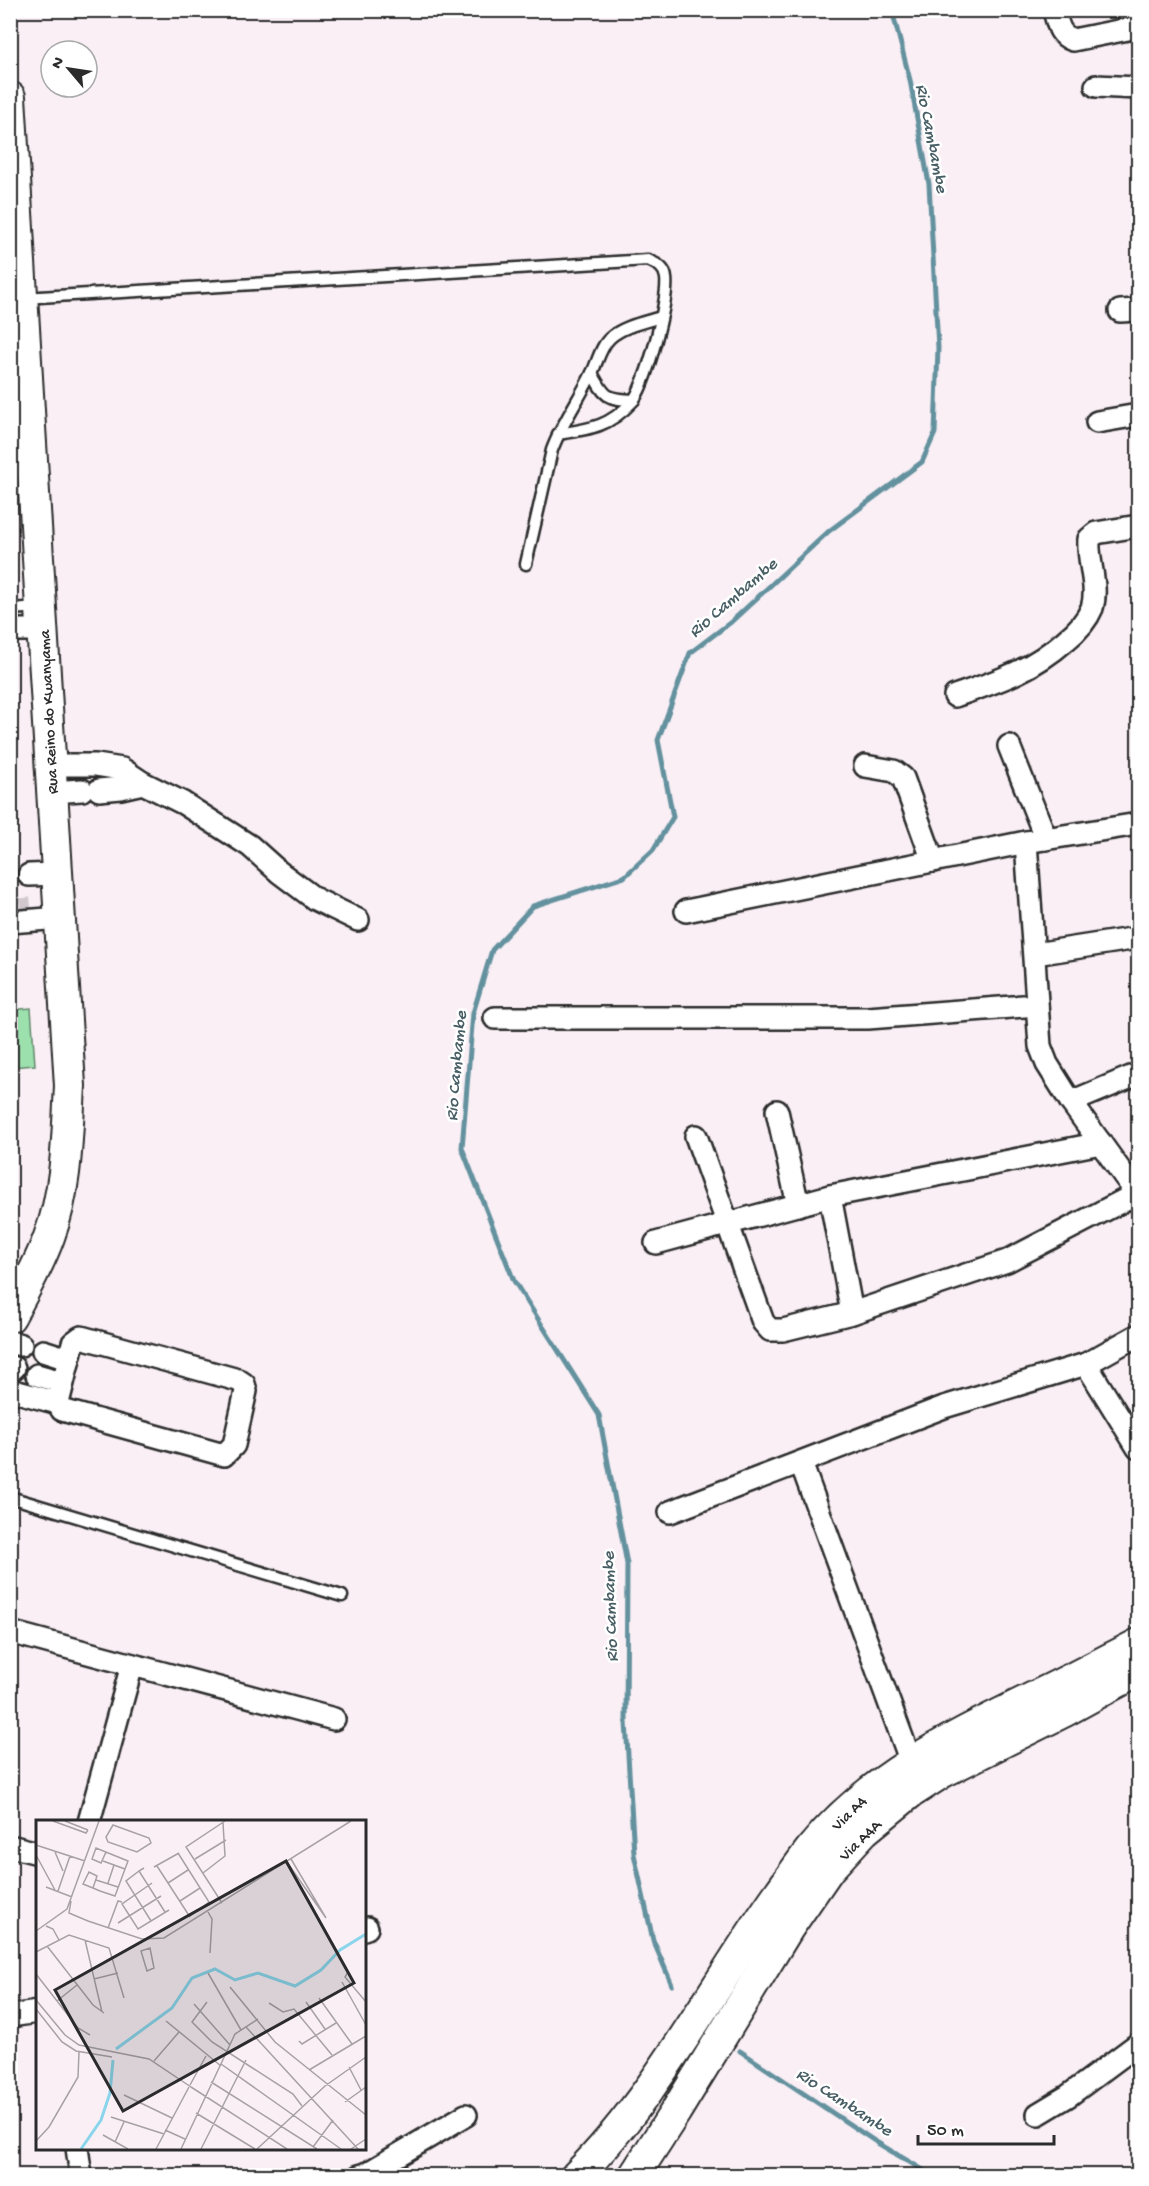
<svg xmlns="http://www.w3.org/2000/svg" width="1149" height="2186" font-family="'Gochi Hand',sans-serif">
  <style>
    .green { fill: #9be0ad; stroke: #63866c; stroke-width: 1.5 }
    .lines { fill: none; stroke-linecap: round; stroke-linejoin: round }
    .stream { stroke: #64919e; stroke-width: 5 }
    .street-tunnel { stroke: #d0c8cd; stroke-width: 21; stroke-dasharray: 21 10; stroke-linecap: butt }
    .lane-casing { stroke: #2b2b2b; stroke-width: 15 }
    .street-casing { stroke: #2b2b2b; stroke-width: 26 }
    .secondary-casing { stroke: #2b2b2b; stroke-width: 34 }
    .lane { stroke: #fff; stroke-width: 10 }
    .street { stroke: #fff; stroke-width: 21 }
    .secondary { stroke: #fff; stroke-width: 30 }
    .labels { text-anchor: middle; stroke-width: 5; stroke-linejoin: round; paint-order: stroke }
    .street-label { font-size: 16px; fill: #2b2b2b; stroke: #fff }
    .water-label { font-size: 18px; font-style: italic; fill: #485e65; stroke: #fff }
    .inset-river { fill: none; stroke: #8ad5eb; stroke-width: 3 }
    .inset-road { fill: none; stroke: #a7a1a4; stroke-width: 1.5 }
    .view { fill: #2b2b2b; fill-opacity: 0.15; stroke: #2b2b2b; stroke-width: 3 }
    .inset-edge { fill: none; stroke: #2b2b2b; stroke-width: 3 }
  </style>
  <rect width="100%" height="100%" fill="#f9eff5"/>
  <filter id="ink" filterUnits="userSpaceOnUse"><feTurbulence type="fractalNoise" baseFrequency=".0167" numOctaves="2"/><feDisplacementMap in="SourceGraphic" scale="12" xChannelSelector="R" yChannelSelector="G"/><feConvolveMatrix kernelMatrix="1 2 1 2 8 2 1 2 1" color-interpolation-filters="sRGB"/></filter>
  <g filter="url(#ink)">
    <polygon class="green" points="31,1008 35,1065 11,1067 11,1010"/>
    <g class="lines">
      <g class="stream">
        <polyline points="672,1985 653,1940 634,1854 626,1722 627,1564 599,1415 514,1281 462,1148 473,1013 492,950 533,906 624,877 653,850 673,817 658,740 690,653 731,622 829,531 922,462 935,433 938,348 929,184 910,80 892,10"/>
        <polyline points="740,2051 876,2142 933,2176"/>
      </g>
      <polyline class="street-tunnel" points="20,909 31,908"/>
      <g class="lane-casing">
        <g id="lane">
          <path d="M 23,298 L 648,260 C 656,264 665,267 666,278 C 669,299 646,387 632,402 C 609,427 590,429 558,434"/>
          <path d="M 592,373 C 605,397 606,399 634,400"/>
          <path d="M 526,564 L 552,450 C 562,423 578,401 591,375 C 597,364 600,347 610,338 C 623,326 645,322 661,317"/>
          <polyline points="10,609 41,607"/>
          <polyline points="10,1497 342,1596"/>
        </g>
      </g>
      <g class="street-casing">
        <g id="street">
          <path d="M 1054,10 C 1058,25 1059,35 1073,40 L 1138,27"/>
          <polyline points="1096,86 1138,88"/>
          <polyline points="1120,311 1138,310"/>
          <polyline points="1097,422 1138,415"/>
          <polyline points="10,630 42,630"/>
          <path d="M 955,696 C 998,681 1031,671 1066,640 C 1076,632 1087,620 1092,608 C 1099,586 1087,561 1089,539 L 1096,533 L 1138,526"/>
          <polyline points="1009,746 1046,839"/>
          <polyline points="50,765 96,765 122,769 143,783 183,803 250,846 279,872 315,899 358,920"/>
          <polyline points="865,766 894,771 903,778 933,861"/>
          <polyline points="99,790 121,788 143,783"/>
          <polyline points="52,792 82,790"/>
          <polyline points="1026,842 1040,1046 1047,1064 1071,1102 1138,1195"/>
          <polyline points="29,875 57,874"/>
          <polyline points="686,911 1026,842 1138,824"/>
          <polyline points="10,922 60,918"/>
          <polyline points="1035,954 1138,938"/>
          <polyline points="495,1018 868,1018 1037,1005"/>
          <polyline points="1071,1102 1138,1074"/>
          <polyline points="777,1111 798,1205"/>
          <polyline points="696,1136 763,1322 770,1330 783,1330 852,1313 1007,1261 1138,1193"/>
          <polyline points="830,1196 852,1313"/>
          <polyline points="656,1243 830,1196 1101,1143"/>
          <polygon points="81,1337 238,1380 244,1384 246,1391 234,1445 224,1455 62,1410 58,1403 73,1343"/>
          <polyline points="10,1342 21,1345"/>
          <polyline points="43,1351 68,1359"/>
          <polyline points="1086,1364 1138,1448"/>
          <polyline points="10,1367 14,1368"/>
          <polyline points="37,1375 62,1382"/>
          <polyline points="10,1390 58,1403"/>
          <polyline points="801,1463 911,1762"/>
          <polyline points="670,1512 944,1407 1086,1364 1138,1335"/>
          <polyline points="10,1632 334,1719"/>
          <polyline points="89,1822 132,1665"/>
          <polyline points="10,1846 38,1853"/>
          <polyline points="364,1929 367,1928"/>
          <polyline points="10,2016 38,2012"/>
          <polyline points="1038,2114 1068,2096 1138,2044"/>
          <polyline points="77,2148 81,2176"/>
          <polyline points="359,2176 366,2174 466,2115"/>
        </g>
      </g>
      <g class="secondary-casing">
        <g id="secondary">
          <path d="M 10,97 L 70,1086 C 67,1137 67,1189 49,1237 C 39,1265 24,1291 10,1317"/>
          <path d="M 576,2176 C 659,2093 712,1987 779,1893 C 790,1878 800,1863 811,1849 C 871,1775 955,1736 1038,1695 C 1072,1679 1105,1661 1138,1644"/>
          <polyline points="634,2176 676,2111 789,1927 829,1869 864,1831 909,1794 943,1772 1065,1711 1138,1671"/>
        </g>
      </g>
      <use href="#lane" class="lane"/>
      <use href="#street" class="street"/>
      <use href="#secondary" class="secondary"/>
    </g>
  </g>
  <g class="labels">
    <g class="street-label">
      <text transform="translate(47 712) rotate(-93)" y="6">Rua Reino do Kwanyama</text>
      <text transform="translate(848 1812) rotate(-44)" y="6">Via A4</text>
      <text transform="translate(859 1839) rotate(-44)" y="6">Via A4A</text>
    </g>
    <g class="water-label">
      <text transform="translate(933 138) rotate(79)" y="6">Rio Cambambe</text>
      <text transform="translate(732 597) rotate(-41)" y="6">Rio Cambambe</text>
      <text transform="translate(455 1066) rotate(-85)" y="6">Rio Cambambe</text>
      <text transform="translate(609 1607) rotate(-92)" y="6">Rio Cambambe</text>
      <text transform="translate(845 2101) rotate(33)" y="6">Rio Cambambe</text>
    </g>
  </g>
  <g transform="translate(36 1820)">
    <rect width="330" height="330" fill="#f9eff5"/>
    <path class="inset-river" d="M 80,229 L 136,188 L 156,158 L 179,149 L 199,160 L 222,153 L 259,166 L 285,150 L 304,130 L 330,114M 45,329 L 65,300 L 74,273 L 77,240"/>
    <path class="inset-road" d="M 17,1 L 50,13 L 52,10M 29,1 L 52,10M 77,5 L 113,18 L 115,23 L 101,32 L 72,22 L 70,17 ZM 0,25 L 49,41M 19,32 L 27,51M 142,33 L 173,82 L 154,96M 0,35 L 19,70M 159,39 L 190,20M 67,41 L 89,49M 251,42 L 290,98 L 255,39M 121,46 L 154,97M 118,47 L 143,33M 108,48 L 103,51 L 129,92M 103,51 L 90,61 L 115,101M 167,53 L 189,36 L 187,3M 60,60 L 82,67M 72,63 L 78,45M 116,63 L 86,84 L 102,109 L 133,90M 132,63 L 152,50M 10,67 L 36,77M 57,68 L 61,56 L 53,52 L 47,64 L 57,68 L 64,71 L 79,76 L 92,41 L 60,28 L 56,39 L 65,43 L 70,32M 22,71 L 34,36M 35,81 L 33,93 L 52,101 L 106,119 L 128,118 L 315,1M 144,81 L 164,68M 186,83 L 150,27 L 189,1M 172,92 L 176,99 L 174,133M 82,103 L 125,76M 10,106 L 17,109 L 23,120M 72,108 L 82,81 L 86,82M 0,111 L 31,89 L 63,1M 49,120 L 66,192M 11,126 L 57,185 L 68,193M 114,128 L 118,148 L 111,151 L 105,131 ZM 0,132 L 33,115 L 73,128 L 88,178M 312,152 L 309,157 L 330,182M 172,153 L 205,210M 0,154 L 42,208 L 54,215M 58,159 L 82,153M 306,162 L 330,205M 194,167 L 239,222 L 330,295M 283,178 L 316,224M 0,180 L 29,215 L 43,225 L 113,239 L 155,267M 21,181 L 41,165M 171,182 L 156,202 L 176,222 L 257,274 L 266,286M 270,182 L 289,209M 233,183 L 247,192 L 258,189 L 296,235M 158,184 L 194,225M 0,189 L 26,222 L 40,231 L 76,237M 130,201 L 185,246M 210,207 L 322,329M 263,221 L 266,224 L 300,203M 118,241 L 143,212M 185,244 L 305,329M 313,247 L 325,270M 273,250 L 330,216M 175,262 L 281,329M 154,265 L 170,236M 155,267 L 251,329M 88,275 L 136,298M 309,282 L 330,267M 160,293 L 219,329M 75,297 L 128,314M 129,310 L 149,319M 67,315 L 92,329M 0,321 L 13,307 L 42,257 L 43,232M 79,322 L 88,302M 277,327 L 297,300M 120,329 L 153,267M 145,329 L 199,214 L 222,199M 165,329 L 210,240M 221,329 L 289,266 L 330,237M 315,329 L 330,319"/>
    <path class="view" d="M 250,41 L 318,163 L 87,291 L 19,170 Z"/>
    <rect width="330" height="330" class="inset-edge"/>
  </g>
  <rect width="1149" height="2186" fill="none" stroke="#fff" stroke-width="36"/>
  <rect x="18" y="18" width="1113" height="2150" fill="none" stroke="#2b2b2b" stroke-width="2" filter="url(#ink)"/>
  <g transform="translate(69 69) rotate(299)"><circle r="28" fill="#ffffff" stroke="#aaaaaa" stroke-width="1.5"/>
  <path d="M0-4.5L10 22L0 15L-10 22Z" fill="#2b2b2b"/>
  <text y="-9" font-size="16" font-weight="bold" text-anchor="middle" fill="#2b2b2b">N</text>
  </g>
  <path d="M918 2135v9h136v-9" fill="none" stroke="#2b2b2b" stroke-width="3"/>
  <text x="927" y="2135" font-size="18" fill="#2b2b2b" stroke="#ffffff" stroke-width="4.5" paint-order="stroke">50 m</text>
</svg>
